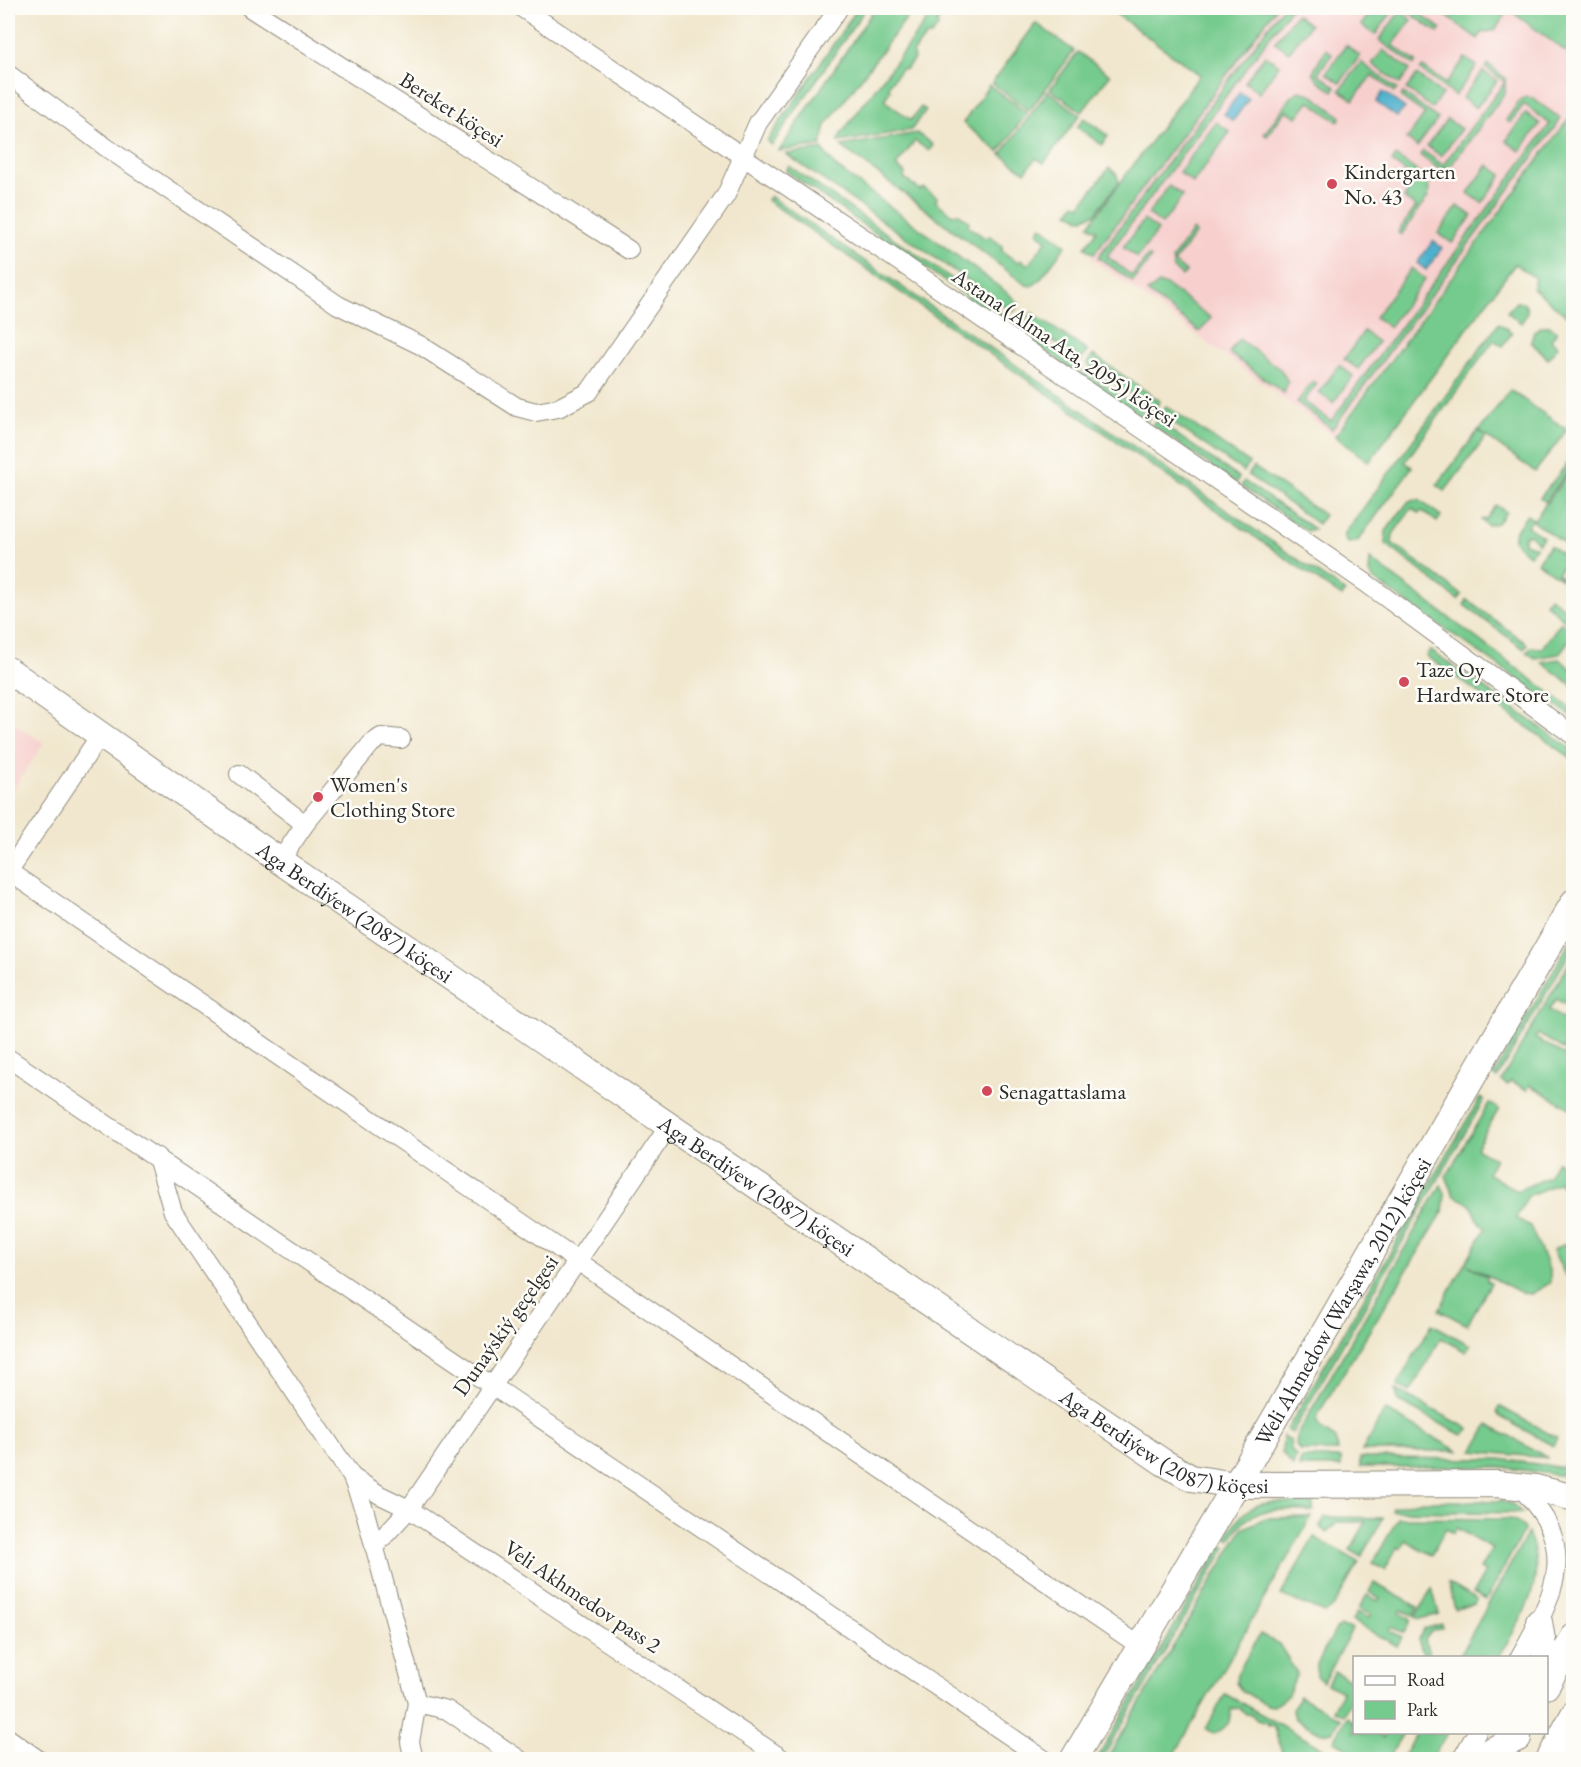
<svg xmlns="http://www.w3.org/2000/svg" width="1581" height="1767" font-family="'EB Garamond',serif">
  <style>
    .built { fill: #f7d0ce }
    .green { fill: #75ca8d; stroke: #507a5c; stroke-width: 1.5 }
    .water { fill: #4eb1cd; stroke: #3c6e7c; stroke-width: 1.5 }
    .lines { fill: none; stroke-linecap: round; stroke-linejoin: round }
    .street-casing { stroke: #8e897c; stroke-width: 20 }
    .secondary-casing { stroke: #8e897c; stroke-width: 28 }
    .street { stroke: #fff; stroke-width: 18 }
    .secondary { stroke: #fff; stroke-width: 26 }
    .poi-dot { fill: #d1495b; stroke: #fdfcf7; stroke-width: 2 }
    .labels { text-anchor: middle; stroke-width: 5; stroke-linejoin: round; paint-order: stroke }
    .street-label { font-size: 22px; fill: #2b2b2b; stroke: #fdfcf7 }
    .poi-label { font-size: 22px; fill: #2b2b2b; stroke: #fdfcf7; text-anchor: start }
  </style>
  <rect width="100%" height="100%" fill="#fdfcf7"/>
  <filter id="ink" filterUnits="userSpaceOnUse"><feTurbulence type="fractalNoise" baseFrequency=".0167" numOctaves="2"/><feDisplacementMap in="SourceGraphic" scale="12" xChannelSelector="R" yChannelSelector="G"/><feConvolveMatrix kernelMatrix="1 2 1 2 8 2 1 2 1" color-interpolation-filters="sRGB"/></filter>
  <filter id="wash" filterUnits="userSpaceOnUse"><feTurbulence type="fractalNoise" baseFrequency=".008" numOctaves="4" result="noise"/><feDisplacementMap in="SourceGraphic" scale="24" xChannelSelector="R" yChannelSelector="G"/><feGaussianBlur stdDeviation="1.35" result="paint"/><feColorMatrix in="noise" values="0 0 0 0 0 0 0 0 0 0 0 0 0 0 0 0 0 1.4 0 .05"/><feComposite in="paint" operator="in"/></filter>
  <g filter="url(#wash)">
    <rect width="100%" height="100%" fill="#f1e7ce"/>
    <g class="built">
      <polygon points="1277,8 1505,8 1573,58 1573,111 1333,435 1091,258"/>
      <polygon points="8,720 44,743 8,797"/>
    </g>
    <g class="green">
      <polygon points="858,8 866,8 772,145 767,141"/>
      <polygon points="875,8 914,8 826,125 821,145 779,151"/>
      <polygon points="936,8 947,8 937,22 938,27 931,36 926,36 913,53 914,59 906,69 901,69 889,85 890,91 884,100 911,120 921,107 926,110 911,130 838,142 841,134"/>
      <polygon points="1108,8 1276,8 1094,254 1085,247 1097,231 1089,225 1200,75"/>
      <polygon points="1282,8 1291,8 1107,256 1132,276 1148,256 1151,258 1133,282 1098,257"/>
      <polygon points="1374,8 1395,8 1375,35 1361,25"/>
      <polygon points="1403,8 1412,8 1441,29 1438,33"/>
      <polygon points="1435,8 1497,8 1506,14 1495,30 1482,33 1478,39"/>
      <polygon points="1507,8 1573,8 1573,57"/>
      <polygon points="1400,11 1412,20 1393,45 1416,62 1414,65 1379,40"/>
      <polygon points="1296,14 1310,25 1289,52 1275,42"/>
      <polygon points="1036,23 1074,51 1029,111 992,83"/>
      <polygon points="1346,45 1360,56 1340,83 1326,73"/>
      <polygon points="1326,49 1332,54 1318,73 1336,87 1333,91 1318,80 1313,72"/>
      <polygon points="1383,50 1410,70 1400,84 1372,64"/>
      <polygon points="1078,52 1110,75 1082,112 1050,89"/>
      <polygon points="1265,55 1279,65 1259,93 1245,82"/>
      <polygon points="1465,58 1477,66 1455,96 1420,70 1423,67 1446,84"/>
      <polygon points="1361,62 1397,89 1394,92 1372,75 1353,100 1340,90"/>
      <polygon points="1488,64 1505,78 1505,93 1452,164 1445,169 1437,168 1420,155 1423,151 1443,165 1505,82 1485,67"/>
      <polygon points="1483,71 1497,81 1476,108 1462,98"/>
      <polygon points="1417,75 1442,94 1432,108 1406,89"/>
      <polygon points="989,85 1027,113 999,152 963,123"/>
      <polygon points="1048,91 1080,115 1044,163 1036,158 1025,172 1001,154"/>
      <polygon points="1299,91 1311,94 1341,117 1338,122 1309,101 1297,117 1286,110 1267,136 1264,134 1292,96"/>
      <polygon points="1403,93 1438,119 1417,147 1407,139 1425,114 1401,97"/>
      <polygon points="1527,97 1532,98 1561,119 1332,429 1297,402 1313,381 1317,384 1304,401 1331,421 1550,124 1524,104 1510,123 1506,120 1521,99"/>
      <polygon points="1526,113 1540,124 1520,151 1506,141"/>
      <polygon points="1573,113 1573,310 1568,317 1533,288 1535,278 1515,264 1369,462 1335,436"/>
      <polygon points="1084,118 1108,136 1102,145 1077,127"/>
      <polygon points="1447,119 1461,129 1441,156 1427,146"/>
      <polygon points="1216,122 1230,132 1193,183 1179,172"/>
      <polygon points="917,133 933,145 929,151 915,141 896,166 905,173 904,178 920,190 924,188 937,197 936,202 953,215 958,213 969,221 968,226 985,238 990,236 1002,246 1002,251 1017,262 1022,260 1028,265 1047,240 1037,232 1041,226 1066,245 1039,281 1032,286 1026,285 841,146"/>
      <polygon points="822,149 836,167 1009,294 1019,304 1013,312 786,154"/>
      <path d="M 1396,156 C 1409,167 1434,177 1428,197 L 1401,235 L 1398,232 L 1416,207 L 1404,198 L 1417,180 L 1392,162 Z"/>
      <polygon points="1488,165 1502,175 1482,203 1468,193"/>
      <polygon points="789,166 1007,317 999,319 786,171"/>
      <polygon points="1109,168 1116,173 1119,182 1095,214 1080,219 1069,212 1075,203 1080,206"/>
      <polygon points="1169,186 1183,196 1162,224 1148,214"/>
      <polygon points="770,196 1345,592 1342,597 767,200"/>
      <polygon points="1458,206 1472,216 1452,243 1438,233"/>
      <polygon points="1144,220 1158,230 1137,258 1123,247"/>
      <polygon points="1193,230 1196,233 1174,262 1186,272 1182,276 1174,269 1172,259"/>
      <polygon points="1411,268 1425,279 1389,327 1375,317"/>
      <polygon points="1159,284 1166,285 1211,318 1200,332 1147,292"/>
      <path d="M 1516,302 L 1524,303 C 1530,311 1526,316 1521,323 L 1507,312 Z"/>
      <polygon points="1032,313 1087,351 1081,360 1026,322"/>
      <polygon points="1499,323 1512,333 1502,346 1494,340 1405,462 1412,467 1357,542 1347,543 1344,537 1345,533"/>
      <polygon points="1542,326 1549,326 1557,331 1551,340 1558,346 1548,359 1531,342 1534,331"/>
      <polygon points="1022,327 1077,366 1074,371 1018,332"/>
      <polygon points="1364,331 1378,342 1358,369 1344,359"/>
      <polygon points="1239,339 1281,370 1288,382 1284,393 1229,353"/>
      <polygon points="1093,355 1160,401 1154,410 1087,364"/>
      <polygon points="1339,365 1353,376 1333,403 1319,393"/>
      <polygon points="1083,370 1150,416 1147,421 1079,374"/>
      <polygon points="1510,390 1567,430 1535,472 1479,431"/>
      <polygon points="1166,406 1249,463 1244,472 1160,414"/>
      <polygon points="1156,420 1239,478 1236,483 1152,425"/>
      <polygon points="1478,431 1486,437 1445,491 1437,485"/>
      <polygon points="1574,455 1573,464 1545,502 1540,498"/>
      <polygon points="1254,467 1324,515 1318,524 1248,475"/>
      <polygon points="1573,467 1573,550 1533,521"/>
      <polygon points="1244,481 1314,529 1307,531 1241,486"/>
      <polygon points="1419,500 1441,516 1437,522 1422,511 1419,513 1412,508 1393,534 1392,543 1462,595 1458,600 1386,544 1386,531 1409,501"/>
      <polygon points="1496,505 1506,512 1497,523 1487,525 1481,520 1487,518"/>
      <path d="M 1527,515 L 1533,519 L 1527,526 L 1543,537 L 1538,544 L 1530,534 L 1524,536 L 1524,543 L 1536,547 L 1529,555 C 1506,538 1512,536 1527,515 Z"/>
      <polygon points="1550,545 1568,559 1557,574 1562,577 1573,563 1573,574 1569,578 1561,579 1537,562"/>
      <polygon points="1370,559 1573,710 1573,717 1374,580 1369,573"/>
      <polygon points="1550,597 1570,613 1571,621 1567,622 1545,603"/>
      <polygon points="1467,600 1527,644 1524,649 1464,605"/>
      <polygon points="1561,622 1565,625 1572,624 1573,635 1559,654 1535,658 1527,652 1531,647 1542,648"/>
      <polygon points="1430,650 1573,750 1573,759 1426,656"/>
      <polygon points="1559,659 1573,670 1573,686 1541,662"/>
      <polygon points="1573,936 1573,947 1497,1078 1493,1076"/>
      <polygon points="1573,956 1573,975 1569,982 1573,985 1573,1009 1556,999 1549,1010 1573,1026 1573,1055 1538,1034 1535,1038 1573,1060 1573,1110 1530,1085 1527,1090 1511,1081 1508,1085 1501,1081"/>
      <polygon points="1480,1098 1484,1100 1292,1433 1287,1430"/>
      <path d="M 1489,1103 L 1499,1109 L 1476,1148 L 1495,1159 L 1487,1173 L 1517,1191 L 1548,1177 L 1557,1161 L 1573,1171 L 1573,1211 L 1560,1182 L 1528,1196 L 1516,1218 L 1530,1226 L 1550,1272 L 1550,1283 L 1531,1294 L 1522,1293 L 1468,1265 L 1488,1277 L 1486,1280 L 1491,1283 L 1467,1325 L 1439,1310 L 1486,1227 C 1475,1221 1478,1215 1472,1207 C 1468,1201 1459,1199 1454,1196 L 1446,1176 Z"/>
      <path d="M 1441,1185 L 1445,1194 L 1443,1212 L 1318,1414 C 1313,1427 1327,1432 1336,1439 L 1338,1451 L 1300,1451 L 1296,1445 L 1297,1435 Z"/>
      <polygon points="1573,1240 1573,1278 1571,1279 1565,1275 1553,1250"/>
      <polygon points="1432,1324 1470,1345 1466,1352 1441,1338 1410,1392 1397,1385"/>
      <polygon points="1395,1389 1469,1429 1464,1434 1460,1434 1399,1402"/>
      <polygon points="1499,1406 1557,1438 1553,1446 1499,1416 1497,1412"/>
      <polygon points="1385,1410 1458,1451 1362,1451"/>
      <polygon points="1488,1425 1548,1458 1473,1451"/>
      <polygon points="1283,1436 1290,1440 1291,1450 1296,1456 1293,1466 1282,1453"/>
      <polygon points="1301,1458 1341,1458 1341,1467 1299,1467"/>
      <polygon points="1360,1458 1500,1459 1573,1469 1573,1477 1500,1467 1360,1467"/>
      <polygon points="1417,1501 1501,1501 1512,1504 1522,1513 1392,1511 1392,1508"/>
      <path d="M 1313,1503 L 1313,1511 C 1273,1511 1252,1502 1230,1540 L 1226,1537 C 1251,1494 1268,1503 1313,1503 Z"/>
      <polygon points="1311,1517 1172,1759 1107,1759 1242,1529 1265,1518"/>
      <polygon points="1325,1517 1383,1518 1362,1557 1350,1550 1366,1522 1337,1522 1327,1533 1320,1527"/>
      <polygon points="1398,1518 1509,1519 1518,1522 1525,1529 1486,1600 1473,1593 1485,1572 1480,1569 1492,1548 1456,1528 1454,1533 1446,1529 1431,1555 1405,1540 1400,1549 1397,1547 1385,1570 1373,1563"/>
      <path d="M 1528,1533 C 1550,1579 1521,1618 1499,1657 L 1459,1657 Z"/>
      <polygon points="1314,1537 1359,1562 1334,1606 1324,1613 1281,1595"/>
      <polygon points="1222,1544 1226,1547 1102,1759 1097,1759"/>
      <polygon points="1374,1583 1418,1607 1413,1616 1401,1610 1400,1613 1411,1620 1404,1633 1392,1627 1390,1631 1402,1637 1397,1646 1352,1621 1357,1612 1369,1618 1371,1615 1359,1609 1367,1595 1378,1601 1380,1598 1369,1592"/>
      <polygon points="1448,1583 1477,1600 1475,1604 1455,1609"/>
      <polygon points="1432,1588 1439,1614 1420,1619 1415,1617"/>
      <polygon points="1442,1624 1443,1628 1431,1632 1425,1638 1429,1656 1424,1657 1418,1639 1424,1629"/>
      <polygon points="1341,1626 1352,1629 1323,1682 1317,1677 1317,1664 1336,1629"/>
      <polygon points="1260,1634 1279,1644 1297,1673 1288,1695 1274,1706 1267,1705 1242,1691 1236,1683 1237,1674"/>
      <polygon points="1334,1671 1354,1683 1354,1694 1343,1715 1333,1710 1342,1692 1327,1684"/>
      <path d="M 1225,1694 L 1342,1759 L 1284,1759 L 1273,1725 L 1268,1726 L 1268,1723 L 1257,1720 L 1251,1714 L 1246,1714 L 1240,1708 L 1231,1709 C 1232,1722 1226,1728 1214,1734 L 1206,1729 Z"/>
      <polygon points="1299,1696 1341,1719 1333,1731 1321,1733 1295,1719 1293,1709"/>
      <polygon points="1347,1717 1354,1722 1354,1732 1374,1733 1383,1738 1386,1733 1403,1733 1388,1759 1367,1759 1334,1741"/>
      <polygon points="1417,1732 1447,1733 1432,1759 1401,1759"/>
    </g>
    <g class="water">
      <polygon points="1240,92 1249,99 1233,121 1224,114"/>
      <polygon points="1383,92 1405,108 1397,117 1376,102"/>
      <polygon points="1433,241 1442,248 1426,270 1417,263"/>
    </g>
  </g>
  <g filter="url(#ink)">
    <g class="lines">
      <g class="street-casing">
        <g id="street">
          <polyline points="250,8 629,250"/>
          <polyline points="522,8 907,267 1366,583 1574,736"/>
          <polyline points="8,74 107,148 338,305 420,345 517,407 536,412 558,408 589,392 726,195 758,123 839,8"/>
          <polyline points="239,774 305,824"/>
          <polyline points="280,861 305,824 371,744 381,737 401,739"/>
          <polyline points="8,871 1140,1646"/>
          <polyline points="8,872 99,737"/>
          <polyline points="8,1058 1045,1760"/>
          <polyline points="157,1157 173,1212 352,1477 365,1512 417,1703 447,1710 520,1760"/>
          <polyline points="352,1477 380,1495 409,1509 784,1760"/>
          <path d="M 1518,1486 C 1581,1545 1556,1593 1519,1658"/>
          <polyline points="374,1547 409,1509 669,1126"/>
          <polyline points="8,1738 39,1760"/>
          <polyline points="414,1760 410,1742 417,1703"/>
          <polyline points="1461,1760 1477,1732"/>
        </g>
      </g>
      <g class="secondary-casing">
        <g id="secondary">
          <path id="s1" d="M 8,670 L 280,861 L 1163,1462 L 1191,1478 L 1236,1485 L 1497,1484 L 1536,1488 L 1574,1498"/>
          <polyline points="1539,1622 1545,1658"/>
          <polyline points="1546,1686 1574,1637"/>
          <path id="s2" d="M 1073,1760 L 1236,1485 L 1574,902"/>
          <polyline points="1471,1760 1518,1738"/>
          <polyline points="1549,1760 1574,1714"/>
        </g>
      </g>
      <use href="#street" class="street"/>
      <use href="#secondary" class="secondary"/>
    </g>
  </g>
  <g class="poi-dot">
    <circle cx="1332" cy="184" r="6"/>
    <circle cx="1404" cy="682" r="6"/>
    <circle cx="318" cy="797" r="6"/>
    <circle cx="987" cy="1091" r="6"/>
  </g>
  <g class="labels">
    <g class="street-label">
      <text transform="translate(452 109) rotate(33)" y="8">Bereket köçesi</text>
      <text transform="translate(1065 347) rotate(34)" y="8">Astana (Alma Ata, 2095) köçesi</text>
      <text dy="8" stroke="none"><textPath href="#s1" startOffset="423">Aga Berdiýew (2087) köçesi</textPath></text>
      <text dy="8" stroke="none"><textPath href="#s1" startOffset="909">Aga Berdiýew (2087) köçesi</textPath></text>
      <text dy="8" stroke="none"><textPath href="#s2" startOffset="532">Weli Ahmedow (Warşawa, 2012) köçesi</textPath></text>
      <text transform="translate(505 1325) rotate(-55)" y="8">Dunaýskiý geçelgesi</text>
      <text dy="8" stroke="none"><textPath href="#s1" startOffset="1395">Aga Berdiýew (2087) köçesi</textPath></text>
      <text transform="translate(583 1596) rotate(34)" y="8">Veli Akhmedov pass 2</text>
    </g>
    <g class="poi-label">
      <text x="1344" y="179">Kindergarten<tspan x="1344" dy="25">No. 43</tspan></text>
      <text x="1416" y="677">Taze Oy<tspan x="1416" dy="25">Hardware Store</tspan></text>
      <text x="330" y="792">Women's<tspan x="330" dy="25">Clothing Store</tspan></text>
      <text x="999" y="1099">Senagattaslama</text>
    </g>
  </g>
  <rect width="1581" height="1767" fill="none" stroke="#fdfcf7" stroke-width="30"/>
  <rect x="1353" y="1656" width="195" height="78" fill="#fdfcf7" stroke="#a9a8a5" stroke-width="1.5"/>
  <rect x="1365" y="1676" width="30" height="9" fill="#ffffff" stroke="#a9a8a5" stroke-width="1.5"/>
  <text x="1407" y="1686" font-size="18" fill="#2b2b2b">Road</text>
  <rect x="1365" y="1701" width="30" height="18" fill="#75ca8d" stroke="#a9a8a5" stroke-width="1.5"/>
  <text x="1407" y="1716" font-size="18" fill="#2b2b2b">Park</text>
</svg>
